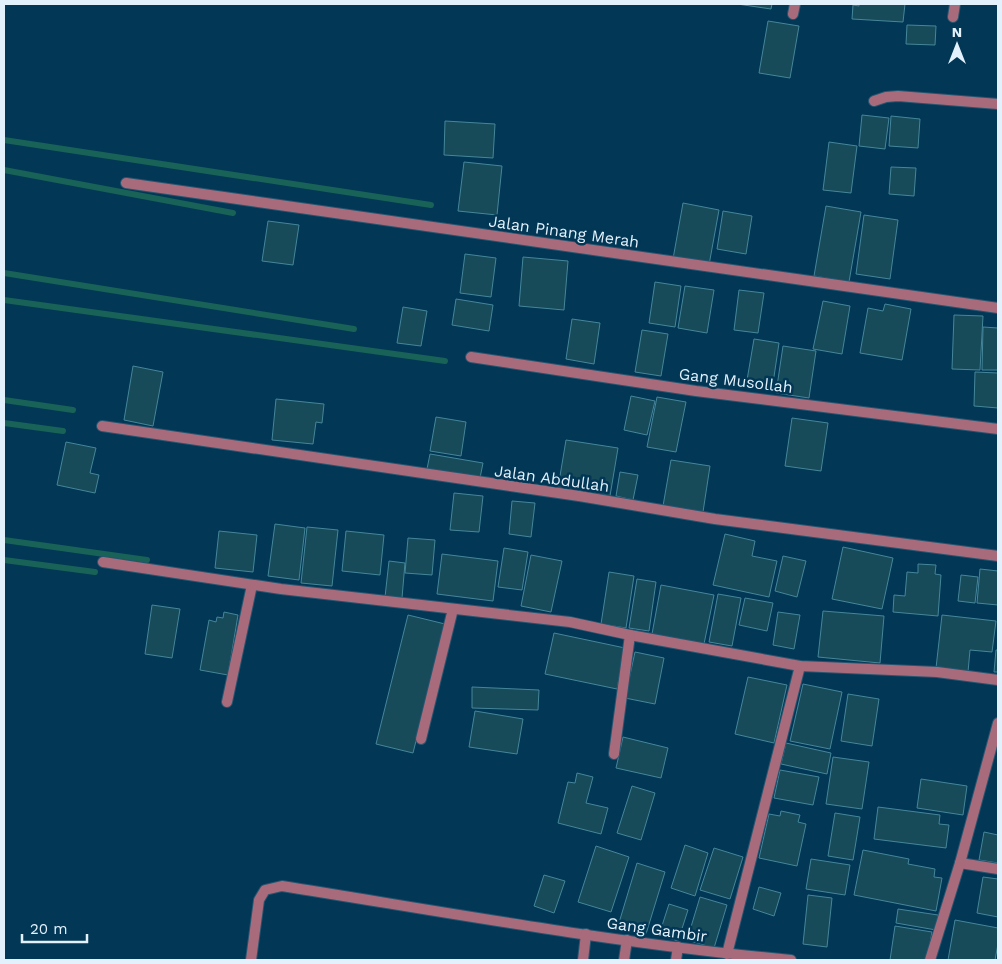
<svg xmlns="http://www.w3.org/2000/svg" width="1002" height="964" font-family="'Work Sans',sans-serif">
  <style>
    .lines { fill: none; stroke-linecap: round; stroke-linejoin: round }
    .stream { stroke: #186258; stroke-width: 6 }
    .building { fill: #174b5a; stroke: #45869b }
    .lane-casing { stroke: #265570; stroke-width: 12 }
    .street-casing { stroke: #265570; stroke-width: 12 }
    .lane { stroke: #a86b7c; stroke-width: 10 }
    .street { stroke: #a86b7c; stroke-width: 10 }
    .labels { text-anchor: middle; stroke-width: 5; stroke-linejoin: round; paint-order: stroke }
    .street-label { font-size: 16px; fill: #e3f1fd; stroke: #023755 }
  </style>
  <rect width="100%" height="100%" fill="#023755"/>
  <g class="lines">
    <g class="stream">
      <polyline points="4,140 431,205"/>
      <polyline points="4,170 233,213"/>
      <polyline points="4,273 354,329"/>
      <polyline points="4,300 445,361"/>
      <polyline points="4,400 73,410"/>
      <polyline points="4,423 63,431"/>
      <polyline points="4,540 147,560"/>
      <polyline points="4,560 95,572"/>
    </g>
  </g>
  <g class="building">
    <polygon points="737,4 772,4 771,9"/>
    <polygon points="859,4 905,4 903,22 852,19 853,5 859,6"/>
    <polygon points="768,21 799,26 790,78 759,73"/>
    <polygon points="907,25 936,26 935,45 906,44"/>
    <polygon points="862,115 889,118 885,149 859,146"/>
    <polygon points="891,116 920,119 918,148 889,146"/>
    <polygon points="445,121 495,124 493,158 444,155"/>
    <polygon points="829,142 857,146 851,193 823,190"/>
    <polygon points="464,162 502,166 497,215 458,211"/>
    <polygon points="891,167 916,168 914,196 889,194"/>
    <polygon points="683,203 719,210 709,265 673,259"/>
    <polygon points="826,206 861,212 849,282 814,276"/>
    <polygon points="723,211 752,216 746,254 717,249"/>
    <polygon points="864,215 898,220 890,279 856,274"/>
    <polygon points="268,221 299,225 293,265 262,261"/>
    <polygon points="465,254 496,258 491,297 460,293"/>
    <polygon points="523,257 568,261 564,310 519,306"/>
    <polygon points="655,282 681,286 675,327 649,323"/>
    <polygon points="685,286 714,290 707,333 678,328"/>
    <polygon points="739,290 764,293 758,333 734,330"/>
    <polygon points="456,299 493,305 489,331 452,325"/>
    <polygon points="823,301 850,306 842,354 813,349"/>
    <polygon points="885,304 911,309 902,360 860,353 868,308 883,311"/>
    <polygon points="403,307 427,311 421,346 397,343"/>
    <polygon points="954,315 983,316 980,370 952,369"/>
    <polygon points="572,319 600,323 594,364 566,359"/>
    <polygon points="983,327 998,328 998,370 982,370"/>
    <polygon points="642,330 668,334 661,376 635,372"/>
    <polygon points="754,339 779,343 772,390 746,386"/>
    <polygon points="783,346 816,351 809,398 776,393"/>
    <polygon points="133,366 163,372 153,426 124,420"/>
    <polygon points="975,372 998,373 998,408 974,406"/>
    <polygon points="631,396 655,401 647,435 624,430"/>
    <polygon points="657,397 686,402 676,452 647,447"/>
    <polygon points="276,399 324,404 322,423 316,422 313,444 272,440"/>
    <polygon points="436,417 466,422 461,456 430,451"/>
    <polygon points="792,418 828,423 821,471 785,466"/>
    <polygon points="566,440 618,448 610,496 558,488"/>
    <polygon points="66,442 96,448 90,473 99,475 95,493 57,485"/>
    <polygon points="430,454 483,463 480,478 427,469"/>
    <polygon points="671,460 710,466 703,512 663,506"/>
    <polygon points="620,472 638,475 633,500 616,496"/>
    <polygon points="454,493 483,496 479,532 450,530"/>
    <polygon points="512,501 535,503 531,537 509,534"/>
    <polygon points="275,524 305,528 299,580 268,576"/>
    <polygon points="307,527 338,530 332,586 301,583"/>
    <polygon points="219,531 257,535 253,572 215,568"/>
    <polygon points="346,531 384,535 380,575 342,571"/>
    <polygon points="725,534 755,541 752,556 777,561 769,597 713,585"/>
    <polygon points="408,538 435,540 432,575 405,573"/>
    <polygon points="843,547 893,558 882,609 832,599"/>
    <polygon points="504,548 528,552 522,590 498,587"/>
    <polygon points="442,554 498,561 493,601 437,594"/>
    <polygon points="531,555 562,561 551,612 521,606"/>
    <polygon points="783,556 806,561 797,597 775,591"/>
    <polygon points="389,561 405,563 402,598 385,597"/>
    <polygon points="918,564 936,565 935,574 941,575 938,616 893,612 894,595 905,596 907,572 918,573"/>
    <polygon points="980,569 998,571 998,605 977,603"/>
    <polygon points="609,572 634,576 626,628 601,624"/>
    <polygon points="961,575 978,577 975,603 958,601"/>
    <polygon points="637,579 656,582 649,631 629,628"/>
    <polygon points="661,585 714,595 704,644 652,634"/>
    <polygon points="718,594 741,598 732,646 709,642"/>
    <polygon points="745,598 773,603 767,631 739,625"/>
    <polygon points="152,605 180,609 172,658 145,654"/>
    <polygon points="823,611 884,616 880,663 818,657"/>
    <polygon points="224,612 238,615 228,675 200,670 209,620 216,622 217,617 223,618"/>
    <polygon points="778,612 800,615 794,649 773,645"/>
    <polygon points="408,615 445,624 413,753 376,744"/>
    <polygon points="942,615 996,621 992,652 970,650 968,672 936,668"/>
    <polygon points="554,633 625,648 617,689 545,674"/>
    <polygon points="996,650 998,650 998,672 994,672"/>
    <polygon points="635,652 664,658 655,704 625,698"/>
    <polygon points="748,677 787,685 774,743 735,734"/>
    <polygon points="803,684 842,692 830,749 790,741"/>
    <polygon points="472,687 539,690 538,710 472,708"/>
    <polygon points="848,694 879,699 872,746 841,741"/>
    <polygon points="475,711 523,719 517,754 469,747"/>
    <polygon points="623,737 668,748 661,778 616,768"/>
    <polygon points="786,743 831,753 827,774 781,764"/>
    <polygon points="833,757 869,762 862,809 826,804"/>
    <polygon points="780,770 819,777 813,805 774,798"/>
    <polygon points="577,773 593,777 586,803 608,808 601,834 558,823 568,782 575,783"/>
    <polygon points="921,779 967,786 963,815 917,808"/>
    <polygon points="632,786 655,793 641,840 617,833"/>
    <polygon points="878,807 940,815 939,824 949,825 946,848 874,839"/>
    <polygon points="781,811 800,815 798,822 806,824 797,866 759,858 769,814 780,816"/>
    <polygon points="835,813 860,817 853,860 828,856"/>
    <polygon points="984,832 998,835 998,863 979,860"/>
    <polygon points="685,845 708,853 695,896 671,888"/>
    <polygon points="596,846 629,857 611,912 578,902"/>
    <polygon points="714,848 743,857 730,899 700,890"/>
    <polygon points="863,850 909,859 908,864 935,869 934,877 942,878 936,911 854,895"/>
    <polygon points="811,859 850,865 845,895 806,889"/>
    <polygon points="637,863 665,872 646,934 618,926"/>
    <polygon points="544,875 565,881 554,913 534,906"/>
    <polygon points="983,877 998,879 998,917 977,913"/>
    <polygon points="759,887 781,893 774,916 753,909"/>
    <polygon points="808,895 832,898 827,947 803,944"/>
    <polygon points="700,897 727,905 714,948 687,940"/>
    <polygon points="669,904 688,910 678,941 659,935"/>
    <polygon points="898,909 938,915 936,930 896,923"/>
    <polygon points="955,920 998,928 998,944 995,960 948,960"/>
    <polygon points="895,926 932,932 927,960 890,960"/>
  </g>
  <g class="lines">
    <g class="lane-casing">
      <g id="lane">
        <polyline points="227,702 252,585"/>
        <polyline points="421,739 453,609"/>
      </g>
    </g>
    <g class="street-casing">
      <g id="street">
        <polyline points="793,14 795,4"/>
        <polyline points="953,17 955,4"/>
        <polyline points="874,101 886,97 898,96 998,104"/>
        <polyline points="126,183 998,308"/>
        <polyline points="471,357 696,391 998,429"/>
        <polyline points="102,426 579,496 715,519 998,556"/>
        <polyline points="103,562 281,589 570,622 630,635 800,666 937,672 998,680"/>
        <polyline points="614,754 630,635"/>
        <polyline points="960,863 998,869"/>
        <polyline points="727,954 800,666"/>
        <path d="M 251,960 L 259,900 L 265,890 L 282,886 C 451,913 620,944 791,960"/>
        <polyline points="583,960 586,934"/>
        <polyline points="624,960 627,940"/>
        <polyline points="676,960 678,947"/>
        <polyline points="930,960 960,863 998,723"/>
      </g>
    </g>
    <use href="#lane" class="lane"/>
    <use href="#street" class="street"/>
  </g>
  <g class="labels">
    <g class="street-label">
      <text transform="translate(564 231) rotate(8)" y="6">Jalan Pinang Merah</text>
      <text transform="translate(736 380) rotate(7)" y="6">Gang Musollah</text>
      <text transform="translate(552 478) rotate(8)" y="6">Jalan Abdullah</text>
      <text transform="translate(657 929) rotate(8)" y="6">Gang Gambir</text>
    </g>
  </g>
  <rect width="1002" height="964" fill="none" stroke="#e3f1fd" stroke-width="10"/>
  <g transform="translate(957 45)" stroke="#023755" stroke-width="4" paint-order="stroke">
  <path d="M0-4L9 19L0 12L-9 19Z" fill="#e3f1fd"/>
  <text y="-8" font-size="14" font-weight="bold" text-anchor="middle" fill="#e3f1fd">N</text>
  </g>
  <path d="M22 934v8h65v-8" fill="none" stroke="#e3f1fd" stroke-width="2.5"/>
  <text x="30" y="934" font-size="15" fill="#e3f1fd" stroke="#023755" stroke-width="4" paint-order="stroke">20 m</text>
</svg>
